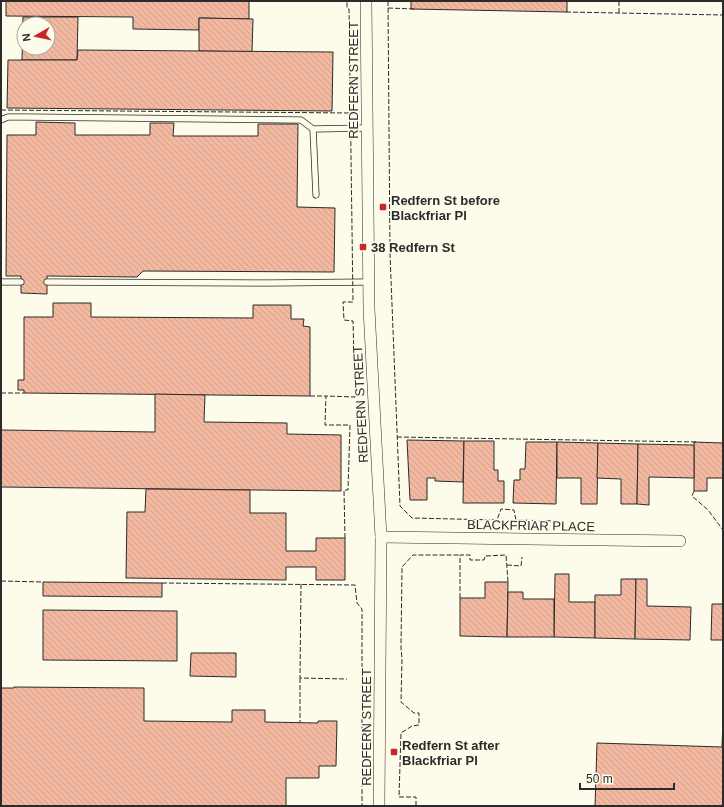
<svg xmlns="http://www.w3.org/2000/svg" width="724" height="807" font-family="Arial,sans-serif">
  <style>
    .building { fill: url(#building-back-hatch); stroke: #2b2b2b; fill-rule: evenodd }
    .lines { fill: none; stroke-linecap: round; stroke-linejoin: round }
    .lane-casing { stroke: #2b2b2b; stroke-width: 7 }
    .street-casing { stroke: #2b2b2b; stroke-width: 12 }
    .lane { stroke: #fdfbea; stroke-width: 5.5 }
    .street { stroke: #fdfbea; stroke-width: 11 }
    .fence { stroke: #2b2b2b; stroke-width: 1; stroke-dasharray: 5 2; stroke-linecap: butt }
    .poi-dot { fill: #c62828; stroke: #fdfbea; stroke-width: 1.5 }
    .labels { text-anchor: middle; stroke-width: 3; stroke-linejoin: round; paint-order: stroke }
    .street-label { font-size: 13px; fill: #2b2b2b; stroke: #fdfbea }
    .poi-label { font-size: 13px; font-weight: bold; fill: #2b2b2b; stroke: #fdfbea; text-anchor: start }
  </style>
  <defs>
    <pattern id="building-back-hatch" width="6" height="6" patternUnits="userSpaceOnUse"><rect width="6" height="6" fill="#f2b8a0"/><path d="M-1 5l2 2M0 0l6 6M5-1l2 2" fill="none" stroke="#d09e8a"/></pattern>
  </defs>
  <rect width="100%" height="100%" fill="#fdfbea"/>
  <g class="building">
    <polygon points="6,1 249,1 249,19 199,18 199,30 133,29 133,17 6,16"/>
    <polygon points="411,1 567,1 567,12 411,9"/>
    <path d="M 23,17 L 78,17 L 77,60 L 22,60 ZM 24,24 L 48,24 L 48,48 L 24,48 Z"/>
    <polygon points="199,18 253,19 252,52 199,51"/>
    <polygon points="78,50 333,52 332,111 7,108 8,60 77,60"/>
    <polygon points="36,122 75,123 75,135 150,135 150,123 174,123 173,136 258,136 258,124 298,124 297,207 335,208 334,272 143,271 137,277 47,276 47,294 21,293 21,276 6,276 7,135 36,135"/>
    <polygon points="53,303 91,303 91,317 253,318 253,305 291,305 291,319 304,319 303,326 310,327 310,396 24,393 24,390 18,390 18,380 24,380 24,317 53,317"/>
    <polygon points="155,394 205,395 204,422 287,423 287,434 341,435 341,491 1,487 1,430 155,432"/>
    <polygon points="407,440 464,441 463,482 435,481 435,478 427,478 427,500 410,500"/>
    <polygon points="464,441 494,441 494,470 498,470 498,481 504,481 504,503 463,503"/>
    <polygon points="526,442 557,442 556,504 513,503 514,480 520,480 520,469 525,469"/>
    <polygon points="557,442 598,443 597,504 581,504 581,478 557,478"/>
    <polygon points="694,442 723,443 723,478 707,478 707,491 694,491"/>
    <polygon points="598,443 638,444 637,504 621,504 621,479 597,478"/>
    <polygon points="638,444 694,445 694,478 649,477 649,505 637,504"/>
    <polygon points="146,489 250,490 250,513 286,513 286,551 316,551 316,538 345,538 345,580 316,580 316,567 286,567 286,580 126,578 127,512 145,512"/>
    <polygon points="555,574 569,574 569,602 595,602 595,638 554,637"/>
    <polygon points="621,579 636,579 635,639 595,638 595,595 621,595"/>
    <polygon points="636,579 647,579 647,606 691,607 690,640 635,639"/>
    <polygon points="43,582 162,583 162,597 43,596"/>
    <polygon points="485,582 508,582 507,637 460,636 460,598 485,598"/>
    <polygon points="508,592 523,592 523,599 554,599 554,637 507,637"/>
    <polygon points="712,604 723,604 723,640 711,640"/>
    <polygon points="43,610 177,611 177,661 43,660"/>
    <polygon points="191,653 236,653 236,677 190,676"/>
    <polygon points="14,687 144,688 144,721 232,722 232,710 265,710 265,722 318,723 318,721 337,721 336,766 319,766 319,778 286,778 286,806 1,806 1,688 14,688"/>
    <polygon points="723,718 723,806 595,806 597,743 722,747"/>
  </g>
  <g class="lines">
    <g class="lane-casing">
      <g id="lane">
        <polyline points="1,120 8,117 25,117 301,120 313,129 367,128"/>
        <polyline points="313,129 316,195"/>
        <polyline points="1,282 21,282"/>
        <polyline points="47,282 270,283 369,282"/>
      </g>
    </g>
    <g class="street-casing">
      <g id="street">
        <polyline points="366,1 369,309 381,537 379,806"/>
        <polyline points="381,537 680,541"/>
      </g>
    </g>
    <use href="#lane" class="lane"/>
    <use href="#street" class="street"/>
    <g class="fence">
      <polyline points="388,1 390,254 400,506 412,518 497,520 501,509 514,510 516,520 555,521"/>
      <polyline points="619,1 619,13"/>
      <polyline points="388,8 414,9"/>
      <polyline points="566,12 723,15"/>
      <polyline points="1,110 350,113"/>
      <polyline points="1,393 24,393"/>
      <polyline points="310,396 326,396"/>
      <polyline points="397,437 697,442"/>
      <polyline points="694,491 692,496 708,510 723,530"/>
      <polyline points="345,538 344,490 348,490 350,425 325,425 326,396 355,397 353,321 344,320 343,302 353,302 349,9 347,8 347,1"/>
      <polyline points="507,565 521,566 522,557"/>
      <polyline points="1,581 43,582"/>
      <polyline points="162,583 355,585 357,603 362,609 362,806"/>
      <polyline points="301,584 300,678 347,679"/>
      <polyline points="460,598 460,555 470,555 470,560 484,560 485,556 506,555 508,582"/>
      <polyline points="300,678 300,722"/>
      <polyline points="416,806 416,797 399,797 401,733 412,726 419,725 419,713 414,713 401,702 402,659 401,648 402,567 413,555 460,555"/>
    </g>
  </g>
  <g class="poi-dot">
    <rect x="379" y="203" width="8" height="8" rx="2"/>
    <rect x="359" y="243" width="8" height="8" rx="2"/>
    <rect x="390" y="748" width="8" height="8" rx="2"/>
  </g>
  <g class="labels">
    <g class="street-label">
      <text transform="translate(353 80) rotate(-90)" y="5">REDFERN STREET</text>
      <text transform="translate(360 404) rotate(-93)" y="5">REDFERN STREET</text>
      <text transform="translate(531 525) rotate(1)" y="5">BLACKFRIAR PLACE</text>
      <text transform="translate(366 727) rotate(-90)" y="5">REDFERN STREET</text>
    </g>
    <g class="poi-label">
      <text x="391" y="205">Redfern St before<tspan x="391" dy="15">Blackfriar Pl</tspan></text>
      <text x="371" y="252">38 Redfern St</text>
      <text x="402" y="750">Redfern St after<tspan x="402" dy="15">Blackfriar Pl</tspan></text>
    </g>
  </g>
  <rect width="724" height="807" fill="none" stroke="#2b2b2b" stroke-width="4"/>
  <g transform="translate(36 36) rotate(261)"><circle r="19" fill="#fdfbea" stroke="#a9a89e"/>
  <path d="M0-3L7 15L0 10L-7 15Z" fill="#c62828"/>
  <text y="-6" font-size="11" font-weight="bold" text-anchor="middle" fill="#2b2b2b">N</text>
  </g>
  <path d="M580 783v6h94v-6" fill="none" stroke="#2b2b2b" stroke-width="2"/>
  <text x="586" y="783" font-size="12" fill="#2b2b2b" stroke="#fdfbea" stroke-width="3" paint-order="stroke">50 m</text>
</svg>
